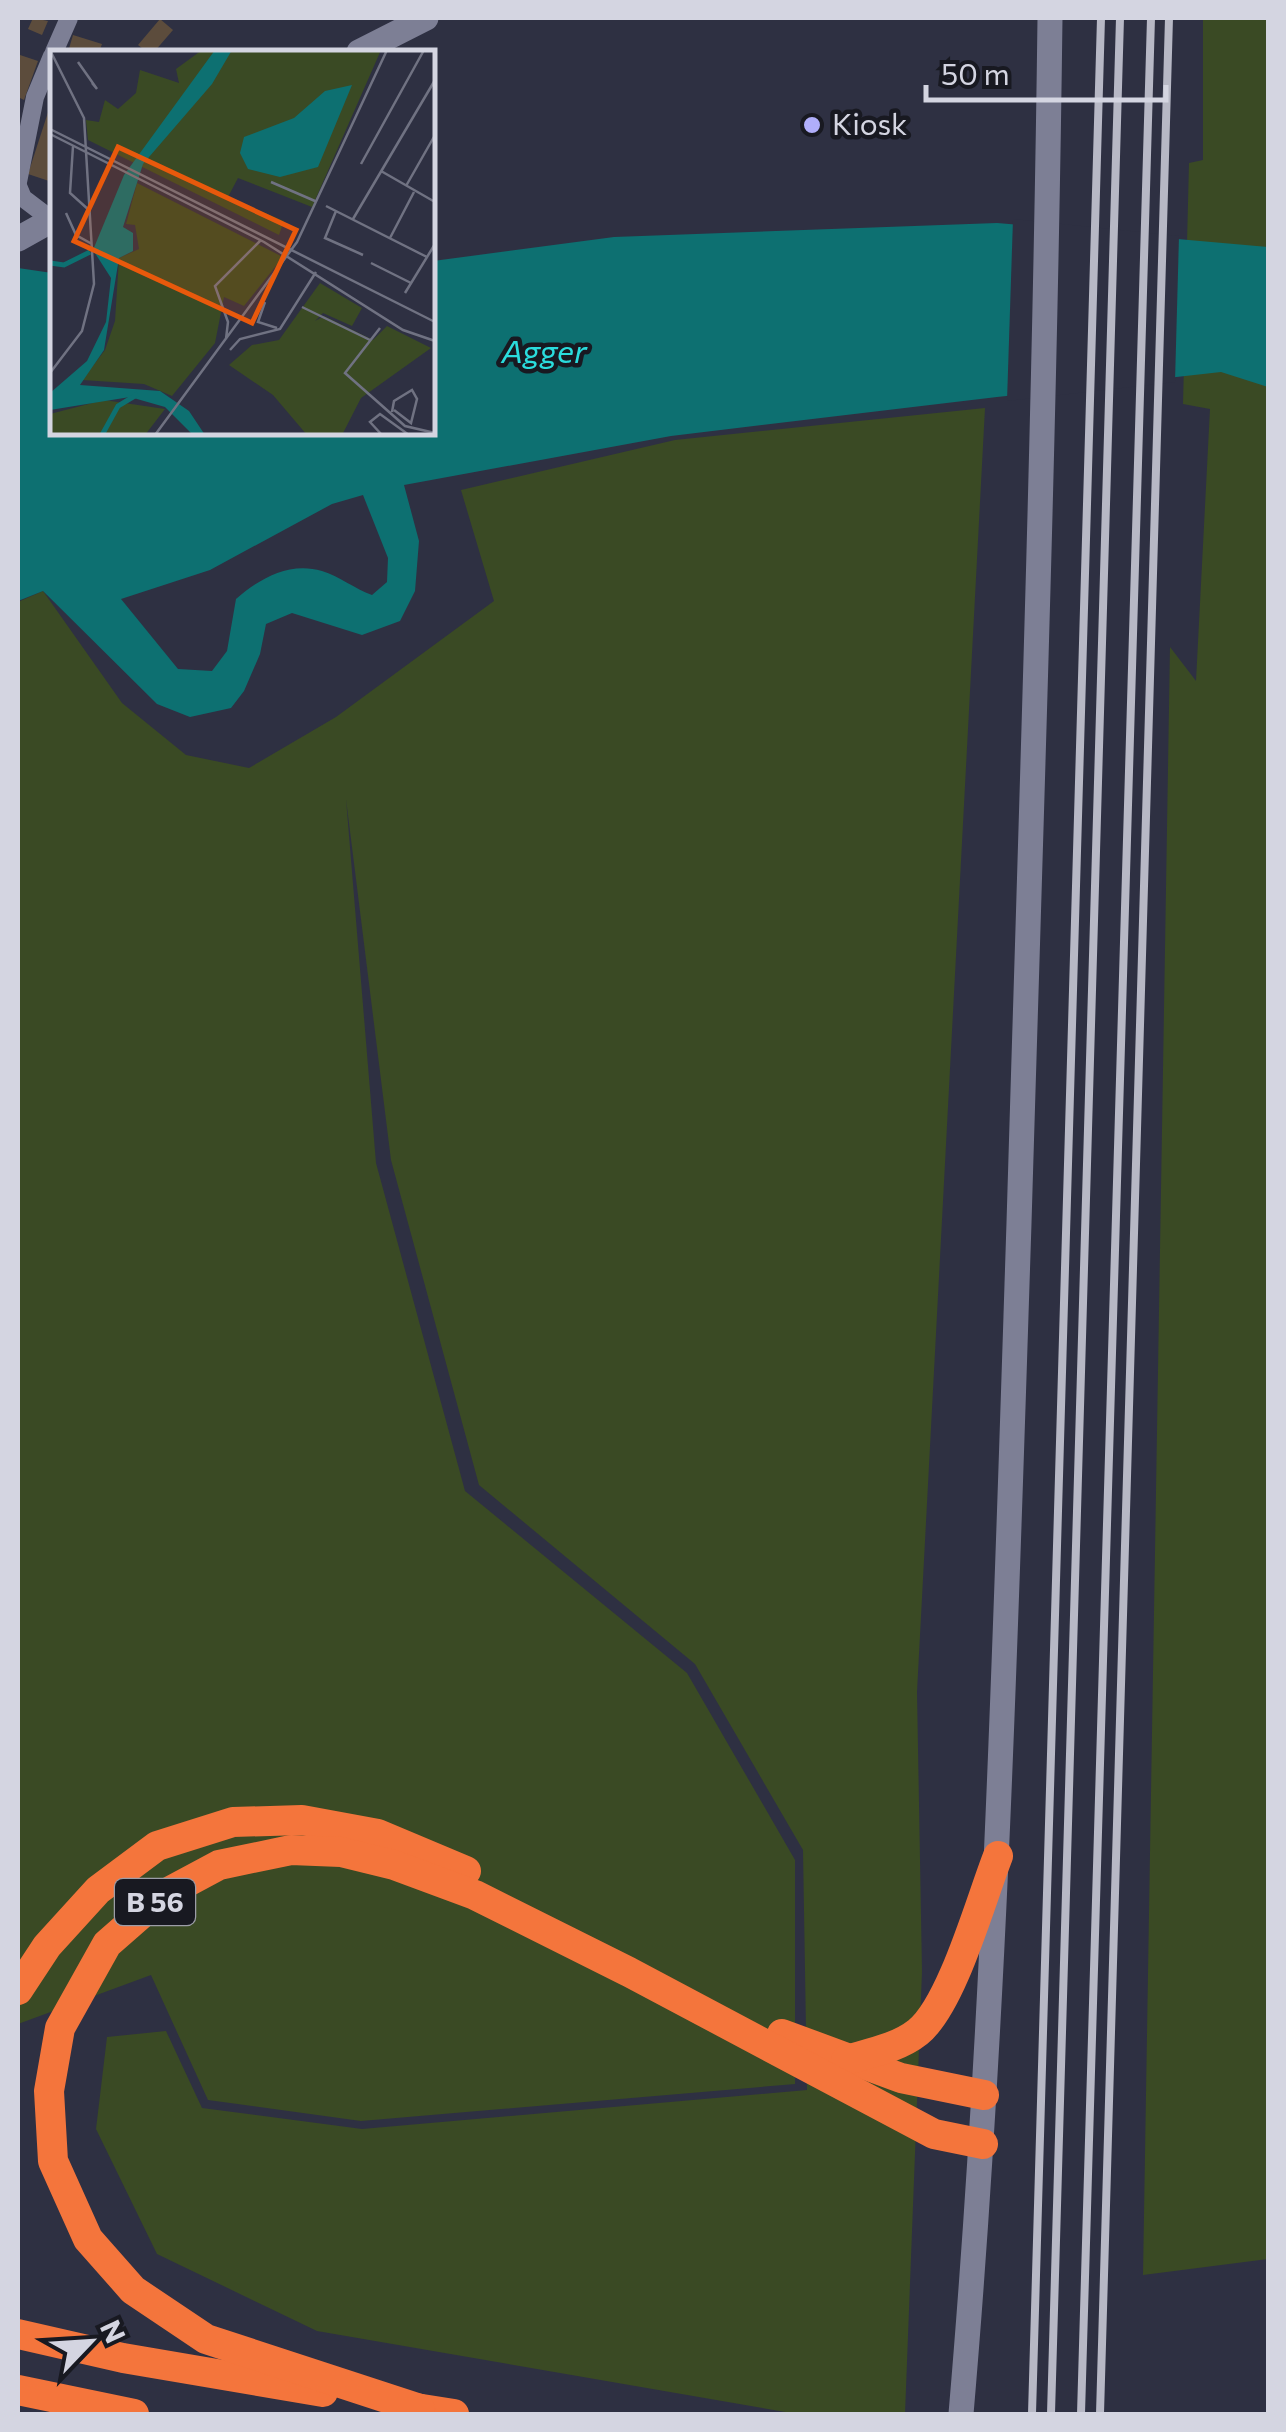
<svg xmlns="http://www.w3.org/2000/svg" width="1286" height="2432" font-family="Commissioner,sans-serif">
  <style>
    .green { fill: #3a4a24 }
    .water { fill: #0d7071; fill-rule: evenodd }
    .pier { fill: #2e3042 }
    .building { fill: #5c4c3c }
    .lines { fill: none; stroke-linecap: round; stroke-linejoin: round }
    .lane { stroke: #7d7f95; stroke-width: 18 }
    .secondary { stroke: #7d7f95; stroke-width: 25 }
    .highway { stroke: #f4753c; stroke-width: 30 }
    .rail { stroke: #b7b8c5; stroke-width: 8 }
    .poi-dot { fill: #b0aefa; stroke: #181921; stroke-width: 4 }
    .labels { text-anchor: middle; stroke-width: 9; stroke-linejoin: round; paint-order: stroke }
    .shield { fill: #181921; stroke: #9c9da7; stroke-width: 2.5 }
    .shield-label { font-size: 28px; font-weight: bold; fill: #d4d5e1 }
    .poi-label { font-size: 30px; fill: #d4d5e1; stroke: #181921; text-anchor: start }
    .water-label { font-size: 32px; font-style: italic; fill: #2adcdd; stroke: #181921 }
    .inset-river { fill: none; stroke: #0d7071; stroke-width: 5 }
    .inset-road { fill: none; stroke: #707282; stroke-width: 2.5 }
    .view { fill: #e8590c; fill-opacity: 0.15; stroke: #e8590c; stroke-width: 5 }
    .inset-edge { fill: none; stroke: #d4d5e1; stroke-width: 5 }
  </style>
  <rect width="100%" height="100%" fill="#2e3042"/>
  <g class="green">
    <polygon points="1203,18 1268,18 1268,2259 1143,2275 1170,647 1196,681 1210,409 1183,404 1189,163 1203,160"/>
    <polygon points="985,408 917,1692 922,1971 905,2414 797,2414 317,2331 157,2254 96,2129 107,2037 166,2031 202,2108 362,2129 807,2090 803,1850 695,1664 479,1485 391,1160 346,799 376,1163 465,1491 687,1673 795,1860 795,2084 361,2121 208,2100 151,1975 18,2024 18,602 43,591 122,703 186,755 249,768 336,717 494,601 461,490 675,440"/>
  </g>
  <path class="water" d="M 997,223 L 1268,247 L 1268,387 L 1221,372 L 997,397 L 671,436 L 404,485 L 419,541 L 415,591 L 400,621 L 362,635 L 292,613 L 266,624 L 260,654 L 244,691 L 231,708 L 190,717 L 157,704 L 43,591 L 18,601 L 18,268 L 52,273 L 52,432 L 432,432 L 433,261 L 614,237 ZM 363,495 L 388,558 L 387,582 L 372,595 C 355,589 339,576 322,571 C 289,561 259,579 236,599 L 227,651 L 212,671 L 178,669 L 121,599 L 210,570 L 332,504 Z"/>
  <polygon class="pier" points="1013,219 1179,236 1175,382 1007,401"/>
  <g class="building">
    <polygon points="33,18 48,21 42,35 28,29"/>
    <polygon points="160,19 173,30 154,52 147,52 138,45"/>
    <polygon points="73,35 102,44 99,52 68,52"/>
    <polygon points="20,55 38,61 24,100 18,97"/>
    <polygon points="52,100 52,182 28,174"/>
  </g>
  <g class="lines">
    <g class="lane">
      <polyline points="54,52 69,18"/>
      <polyline points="18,182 35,97 52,56"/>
      <polyline points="18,186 23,198 52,220"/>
    </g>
    <g class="secondary">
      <polyline points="359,52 426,18"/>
      <polyline points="18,239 52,220"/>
      <path d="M 961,2414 C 995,2018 1006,1621 1019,1223 C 1031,821 1045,419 1050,18"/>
    </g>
    <g class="highway">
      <polyline points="18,1990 47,1946 98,1890 157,1846 233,1822 302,1820 378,1834 466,1871"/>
      <polyline points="782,2034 901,2078 984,2095"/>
      <path d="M 846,2060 C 870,2053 898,2048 918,2032 C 952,2005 981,1899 998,1856"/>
      <polyline points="18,2334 123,2358 323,2392"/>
      <polyline points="18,2390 134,2414"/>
      <polyline points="403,2406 454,2414"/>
      <polyline points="420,2409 206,2339 133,2290 88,2239 53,2161 49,2091 60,2028 107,1944 163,1895 219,1865 291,1850 341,1852 394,1865 475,1895 629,1972 934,2134 983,2144"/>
    </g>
    <g class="rail">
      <polyline points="1032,2414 1101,18"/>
      <polyline points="1051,2414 1120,18"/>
      <polyline points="1081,2414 1151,18"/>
      <polyline points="1100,2414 1169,18"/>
    </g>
  </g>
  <circle class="poi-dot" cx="812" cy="125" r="10"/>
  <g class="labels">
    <rect class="shield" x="115" y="1879" width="80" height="46" rx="8"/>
    <g class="shield-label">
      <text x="155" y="1912">B 56</text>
    </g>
    <g class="poi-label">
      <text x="832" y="135">Kiosk</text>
    </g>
    <g class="water-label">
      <text x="544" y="363">Agger</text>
    </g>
  </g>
  <g transform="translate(50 50)">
    <rect width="385" height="385" fill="#2e3042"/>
    <path d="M 152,0 L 331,0 L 262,157 L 188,128 L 178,147 L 234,171 L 229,185 L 38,90 L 36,70 L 49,72 L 55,50 L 68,59 L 86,43 L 90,20 L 129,33 L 126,19 ZM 87,133 L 233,207 L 194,256 L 174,247 L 165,293 L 122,346 L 94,334 L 32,330 L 55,300 L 65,271 L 69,208 L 89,199 L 85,175 L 76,174 ZM 270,233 L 312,258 L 302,276 L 273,263 L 265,271 L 274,266 L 323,290 L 337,276 L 381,298 L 311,348 L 292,385 L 257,385 L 223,345 L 179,315 L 202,295 L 229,290 ZM 54,350 L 115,359 L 95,385 L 0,385 L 0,364 Z" fill="#3a4a24"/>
    <path d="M 165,0 L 182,0 L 162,34 L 93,114 L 73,177 L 83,183 L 83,201 L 69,208 L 54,300 L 30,335 L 110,341 L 139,361 L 155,385 L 143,385 L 115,357 L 80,347 L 0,360 L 0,343 L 37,311 L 56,272 L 61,228 L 43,200 L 74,125 ZM 302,35 L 268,117 L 230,127 L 198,119 L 190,103 L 194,87 L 244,68 L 275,41 Z" fill="#0d7071"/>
    <path class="inset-river" d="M 0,213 L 14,215 L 40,202M 52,385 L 68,356 L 88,344"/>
    <path class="inset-road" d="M 28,12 L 47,39 L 42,33M 0,79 L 385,272M 0,84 L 214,192 L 353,280 L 385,291M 23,96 L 20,143 L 40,161M 311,114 L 374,0M 331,121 L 385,152M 221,132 L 265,151M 356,136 L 385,85M 276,156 L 377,207M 286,161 L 275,188 L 313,205M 16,163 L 26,185 L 42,194M 303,169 L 385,30M 340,188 L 364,142M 321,213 L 361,233M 355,243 L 385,194M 215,252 L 208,272 L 227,278M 252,257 L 320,290M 330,278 L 295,323 L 355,376 L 385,383M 176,289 L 178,272 L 165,236 L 211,190M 180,300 L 190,289 L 230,279 L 266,222M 0,323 L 32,281 L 44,234 L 34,68 L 0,0M 342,362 L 344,351 L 362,340 L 367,349 L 361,373 L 344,360M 105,385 L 247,192 L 337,0M 332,385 L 320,372 L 330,364 L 359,385"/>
    <path class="view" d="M 68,97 L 246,180 L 202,273 L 24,191 Z"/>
    <rect width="385" height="385" class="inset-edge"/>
  </g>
  <rect width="1286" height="2432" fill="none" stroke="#d4d5e1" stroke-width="40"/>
  <g transform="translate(90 2342) rotate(65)" stroke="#181921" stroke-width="8" paint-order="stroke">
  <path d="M0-8L18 38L0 25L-18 38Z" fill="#d4d5e1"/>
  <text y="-15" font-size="28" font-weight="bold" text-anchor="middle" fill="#d4d5e1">N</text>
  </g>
  <path d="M926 85v15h240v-15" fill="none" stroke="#d4d5e1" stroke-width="5"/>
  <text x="941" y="85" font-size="30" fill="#d4d5e1" stroke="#181921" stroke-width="8" paint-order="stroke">50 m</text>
</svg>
